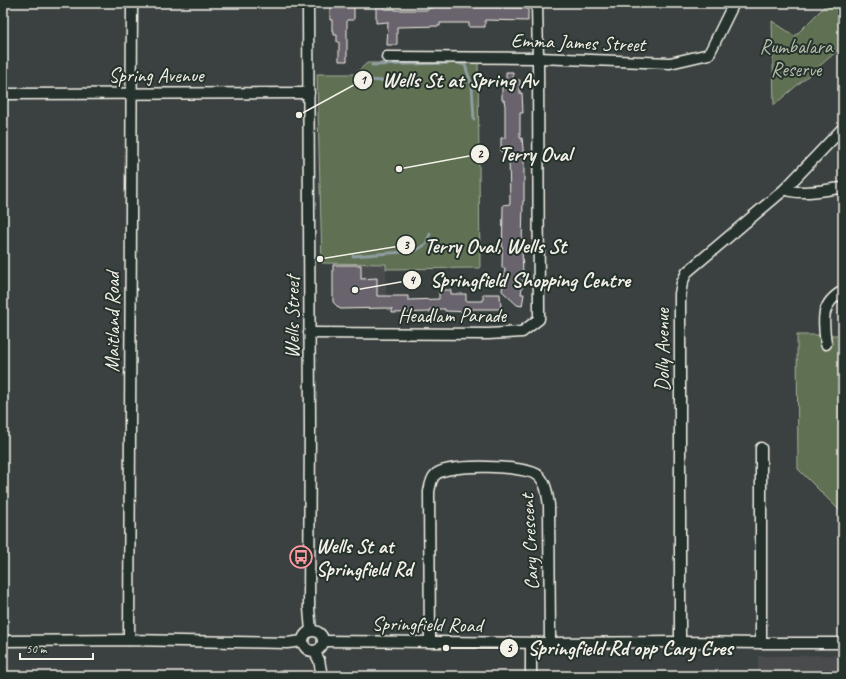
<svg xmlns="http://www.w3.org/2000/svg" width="846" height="679" font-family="Caveat,sans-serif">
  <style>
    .built { fill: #484b4e }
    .green { fill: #5e7053; stroke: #a9b09e }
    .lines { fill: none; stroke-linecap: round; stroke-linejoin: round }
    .stream { stroke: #8f9ea1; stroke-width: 3 }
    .building { fill: #69636d; stroke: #f4f1e8 }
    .minor-casing { stroke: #f4f1e8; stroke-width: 13 }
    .minor { stroke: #26332d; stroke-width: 10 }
    .labels { text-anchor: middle; stroke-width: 4; stroke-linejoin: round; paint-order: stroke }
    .street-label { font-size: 20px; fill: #f4f1e8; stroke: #26332d }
    .park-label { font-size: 20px; fill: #b8bdac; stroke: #26332d }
    .poi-label { font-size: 20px; font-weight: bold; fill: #f4f1e8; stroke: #26332d; text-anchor: start }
    .leader { fill: none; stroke: #f4f1e8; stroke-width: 1.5 }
    .callout-dot { fill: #f4f1e8; stroke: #26332d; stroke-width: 1.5 }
    .mark-label { font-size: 12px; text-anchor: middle; font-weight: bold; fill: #111 }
    .callout-label { font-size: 21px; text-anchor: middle; font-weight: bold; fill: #f4f1e8; stroke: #26332d; stroke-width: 4; stroke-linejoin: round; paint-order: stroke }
  </style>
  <rect width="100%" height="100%" fill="#3a4140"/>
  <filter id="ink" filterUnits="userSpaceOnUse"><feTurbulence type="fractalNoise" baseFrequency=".025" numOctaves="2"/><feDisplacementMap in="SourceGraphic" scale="8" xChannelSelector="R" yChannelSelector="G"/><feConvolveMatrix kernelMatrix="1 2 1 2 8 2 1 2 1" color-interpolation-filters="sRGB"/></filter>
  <g filter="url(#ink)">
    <g class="built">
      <polygon points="333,263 386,264 386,309 340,309 333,302"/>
      <polygon points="843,655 843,676 758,676 758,656"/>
    </g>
    <g class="green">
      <polygon points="828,3 843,3 843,46 774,105 772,21 795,36"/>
      <polygon points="478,62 480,268 386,269 386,264 322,263 317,74 355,74 367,63"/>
      <polygon points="797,335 843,335 843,514 798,469"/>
    </g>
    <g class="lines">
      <g class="stream">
        <polyline points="458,63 465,65 472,86 474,119"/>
        <polyline points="372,65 448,63"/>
        <polyline points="362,80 420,82"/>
        <polyline points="353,256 415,251 426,244 430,234"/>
      </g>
    </g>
    <g class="building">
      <polygon points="376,5 384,5 384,9 395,9 395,10 428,10 428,8 432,8 432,7 452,7 528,8 528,21 485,20 485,27 469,27 469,23 440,23 440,26 397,27 397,45 387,45 388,22 376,23"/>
      <polygon points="330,6 354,6 354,20 347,20 347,61 339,61 339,42 337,42 337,35 334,35 334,31 332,31 332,20 330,20"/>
      <polygon points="506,72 513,72 513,80 520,80 520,93 522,93 523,113 520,113 520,138 522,138 524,159 524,201 523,201 522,246 523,276 524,276 521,294 524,294 522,306 517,305 502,291 505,268 502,268 503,205 510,204 509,152 501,152 501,138 505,138 505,106 504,100 502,100 502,85 506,85"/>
      <polygon points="333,265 361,265 361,279 377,278 377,296 408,296 408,300 439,299 439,290 451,290 451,294 466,294 466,301 483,301 483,294 500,294 501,309 472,309 472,312 445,311 445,309 430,309 430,312 392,313 392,309 387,309 387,308 340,309 333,302"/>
    </g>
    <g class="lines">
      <g class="minor-casing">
        <g id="minor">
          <polyline points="308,3 310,426 309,608 311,631"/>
          <polyline points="387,57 538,58 670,63 709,54 734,3"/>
          <polyline points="3,94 309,93"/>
          <path d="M 785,189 C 799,196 827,189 843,188"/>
          <polyline points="309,333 488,334 522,332 539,319 538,58 537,3"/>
          <path d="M 826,344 C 823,320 820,304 843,291"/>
          <circle cx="313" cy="641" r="10"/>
          <polyline points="129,640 132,3"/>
          <polyline points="3,641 129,640 287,643 303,641"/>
          <polyline points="323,641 550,643 680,642 761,643 843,643"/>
          <path d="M 430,642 L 429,492 C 430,486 431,479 435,475 C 446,463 528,465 539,476 C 547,484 547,495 549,505 L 550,643"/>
          <polyline points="680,642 680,294 682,283 687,272 785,189 843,128"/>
          <polyline points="531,643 531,676"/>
          <polyline points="761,643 761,448"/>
          <polyline points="314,651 319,660 322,676"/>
        </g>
      </g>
      <use href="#minor" class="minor"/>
    </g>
  </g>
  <defs>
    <g id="bus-ring" transform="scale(1.15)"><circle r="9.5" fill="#26332d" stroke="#ff9aa2" stroke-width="1.5"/><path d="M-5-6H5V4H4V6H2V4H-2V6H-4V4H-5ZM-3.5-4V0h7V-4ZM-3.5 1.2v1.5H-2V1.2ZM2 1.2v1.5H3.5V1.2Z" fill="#ff9aa2"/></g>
  </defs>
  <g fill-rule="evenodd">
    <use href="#bus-ring" x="301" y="557"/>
  </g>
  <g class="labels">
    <g class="street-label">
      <text transform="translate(578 42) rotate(2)" y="7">Emma James Street</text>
      <text x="156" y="82">Spring Avenue</text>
      <text x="452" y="322">Headlam Parade</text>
      <text transform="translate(292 317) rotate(-90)" y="7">Wells Street</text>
      <text transform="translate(112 322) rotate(-90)" y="7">Maitland Road</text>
      <text transform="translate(662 350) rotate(-90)" y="7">Dolly Avenue</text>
      <text transform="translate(529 542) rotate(-93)" y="7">Cary Crescent</text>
      <text transform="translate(427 624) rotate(1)" y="7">Springfield Road</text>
    </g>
    <g class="park-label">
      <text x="796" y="53">Rumbalara<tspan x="796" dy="23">Reserve</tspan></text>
    </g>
    <g class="poi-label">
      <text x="316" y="553">Wells St at<tspan x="316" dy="23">Springfield Rd</tspan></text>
    </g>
  </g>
  <path class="leader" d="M299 115L363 80M399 169L480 154M320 259L406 245M355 290L412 280M446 648L509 648"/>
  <g class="callout-dot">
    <circle cx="299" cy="115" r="4"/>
    <circle cx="399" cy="169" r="4"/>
    <circle cx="320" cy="259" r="4"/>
    <circle cx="355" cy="290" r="4"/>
    <circle cx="446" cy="648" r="4"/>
    <circle cx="363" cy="80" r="10"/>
    <circle cx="480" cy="154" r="10"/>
    <circle cx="406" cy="245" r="10"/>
    <circle cx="412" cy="280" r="10"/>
    <circle cx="509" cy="648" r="10"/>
  </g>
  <g class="mark-label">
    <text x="363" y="84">1</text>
    <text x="480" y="158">2</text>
    <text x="406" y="249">3</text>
    <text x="412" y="284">4</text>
    <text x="509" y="652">5</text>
  </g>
  <g class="callout-label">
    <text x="460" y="87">Wells St at Spring Av</text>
    <text x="535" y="161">Terry Oval</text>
    <text x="495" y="253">Terry Oval, Wells St</text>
    <text x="530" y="287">Springfield Shopping Centre</text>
    <text x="630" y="655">Springfield Rd opp Cary Cres</text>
  </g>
  <rect width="846" height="679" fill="none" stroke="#26332d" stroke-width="16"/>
  <rect x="8" y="8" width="830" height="663" fill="none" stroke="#f4f1e8" stroke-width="1.5" filter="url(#ink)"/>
  <path d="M20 653v6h73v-6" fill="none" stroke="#f4f1e8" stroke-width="2"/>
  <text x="26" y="653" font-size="12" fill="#f4f1e8" stroke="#26332d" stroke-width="3" paint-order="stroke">50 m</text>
</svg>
